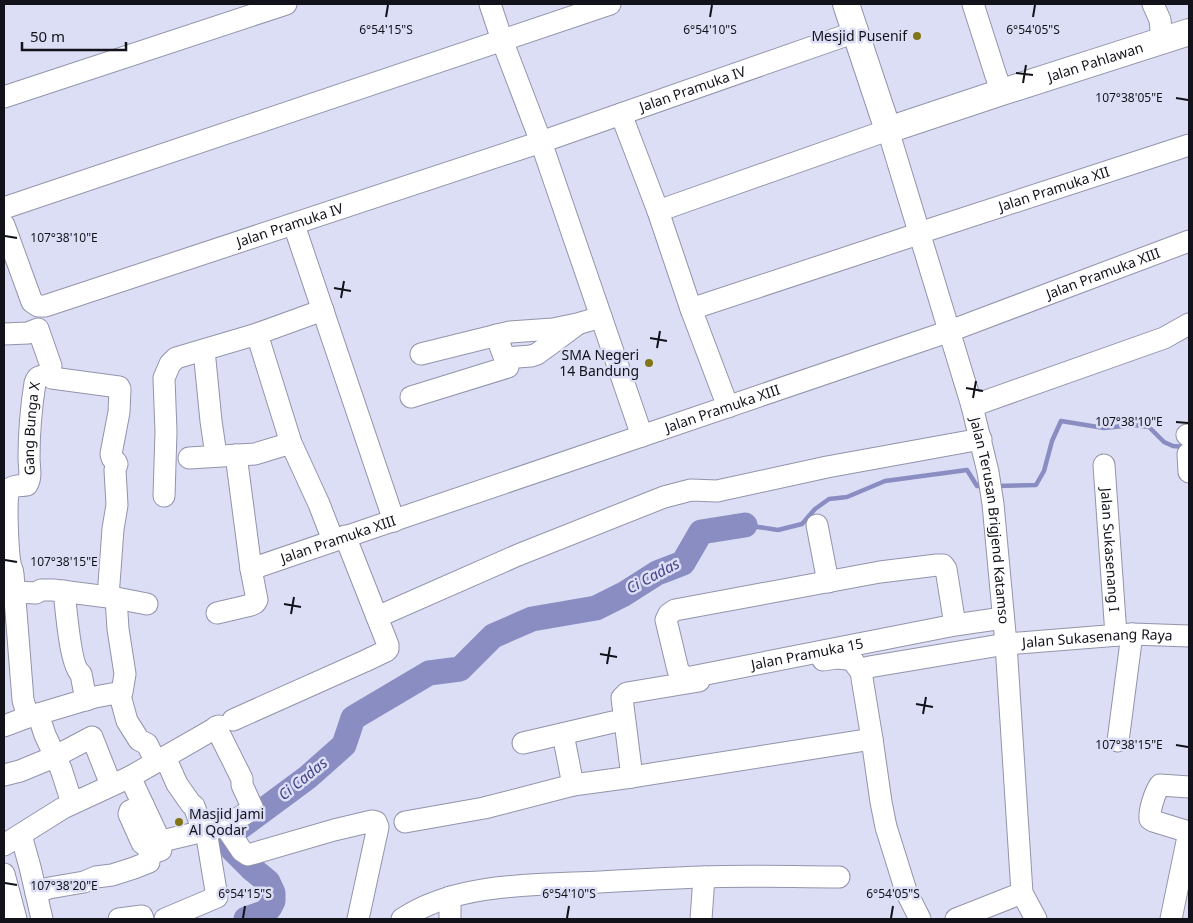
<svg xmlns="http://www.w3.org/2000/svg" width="1193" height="923" font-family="'Noto Sans',sans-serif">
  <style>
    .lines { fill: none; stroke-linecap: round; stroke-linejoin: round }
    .stream { stroke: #8a8dc1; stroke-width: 4.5 }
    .river { stroke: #8a8dc1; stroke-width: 25 }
    .minor-casing { stroke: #9294aa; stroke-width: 23 }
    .major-casing { stroke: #9294aa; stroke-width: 28 }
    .minor { stroke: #fff; stroke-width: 21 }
    .major { stroke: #fff; stroke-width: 26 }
    .ticks { fill: none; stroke: #11121a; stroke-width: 2 }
    .poi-dot { fill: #817518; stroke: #dcdef6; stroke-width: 2 }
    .labels { text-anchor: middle; stroke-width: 5; stroke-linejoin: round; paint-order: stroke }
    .poi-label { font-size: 14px; fill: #11121a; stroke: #dcdef6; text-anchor: end }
    .street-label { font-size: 14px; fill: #11121a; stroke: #dcdef6 }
    .water-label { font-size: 15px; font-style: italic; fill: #434183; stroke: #dcdef6 }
    .ticks-label { font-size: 12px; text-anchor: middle; fill: #11121a; stroke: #dcdef6; stroke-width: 5; stroke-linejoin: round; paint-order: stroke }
  </style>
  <rect width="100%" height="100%" fill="#dcdef6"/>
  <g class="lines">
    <g class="stream">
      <polyline points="995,486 1036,485 1044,471 1052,441 1061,421 1104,428 1134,425 1149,427 1164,442 1173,446 1185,447"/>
      <polyline points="745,525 778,530 802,524 815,509 829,499 847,497 885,481 967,470 977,486 985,486"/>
    </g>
    <polyline class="river" points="246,919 266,912 270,907 273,901 273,893 268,882 251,868 233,850 227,837 308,777 344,745 353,718 429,673 460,669 493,636 532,619 596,608 624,594 657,573 683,563 701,532 745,525"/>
    <g class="minor-casing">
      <g id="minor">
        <polyline points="490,4 502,40 541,142 642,436"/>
        <polyline points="973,4 996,76 1002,92"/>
        <polyline points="1153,4 1160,20 1162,40"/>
        <polyline points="4,97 286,4"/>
        <polyline points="621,114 658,211"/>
        <polyline points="4,208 610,4"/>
        <path id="s1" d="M 4,225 L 32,302 L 38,306 L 45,306 L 541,142 L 844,36"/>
        <polyline points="294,225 394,521"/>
        <path id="s2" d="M 919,233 L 1189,145"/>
        <path id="s3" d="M 915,235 L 691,309 L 658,211 L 888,130 L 972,406 L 988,472 L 993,504 L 1006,644 L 1022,893 L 1036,919"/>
        <polyline points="691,309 728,407"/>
        <polyline points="4,334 28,333 38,329 51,366 49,375"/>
        <polyline points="257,334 291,443 319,504 333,540"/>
        <polyline points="204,350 211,421 216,455"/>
        <polyline points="421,354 510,332 553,329 577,324 601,317"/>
        <polyline points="505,358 531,356 537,354 575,326"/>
        <polyline points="49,375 52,378 119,387 120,389 119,412 111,454 112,458 116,462 117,464 115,470 117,505 113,529 108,597"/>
        <polyline points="411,397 508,367 496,335"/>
        <polyline points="972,406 1164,338 1189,324"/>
        <polyline points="1187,435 1189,436"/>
        <polyline points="1188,454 1189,472"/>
        <polyline points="189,458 255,454 291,443"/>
        <path id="s4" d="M 1104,465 L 1116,635"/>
        <polyline points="164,496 166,432 164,378 170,364 176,358 257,334 323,310"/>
        <polyline points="817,525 828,582"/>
        <path id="s5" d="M 251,569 L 950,331 L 1189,241"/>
        <path d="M 64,591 C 66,607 70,666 81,674 L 86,700"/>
        <polyline points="14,592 36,593 41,590 53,590 116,598 147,604"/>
        <polyline points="217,613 251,605 255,603 257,600 251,569 236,455"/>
        <polyline points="377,617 518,555 664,497 691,490 717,491 827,467 981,439"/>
        <path id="s6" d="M 955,625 L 946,569 L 943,565 L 937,565 L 880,572 L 675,610 L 669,614 L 666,620 L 678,670 L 681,674 L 686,678 L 955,625 L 1003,618"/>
        <polyline points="823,660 836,658 847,659 853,661 861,672 872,739 881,802 886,827 906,891 920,919"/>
        <path id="s7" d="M 861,672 L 869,667 L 1006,644 L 1132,634 L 1189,636"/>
        <polyline points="119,692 127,721 139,740 147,744 156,762"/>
        <polyline points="38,714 45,735 61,769 72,803"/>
        <path id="s8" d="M 28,717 L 23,700 C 20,658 16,616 13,574 C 13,571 12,569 11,567 C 8,558 5,497 9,490 C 12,485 22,486 27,485 C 32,477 29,467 29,458 C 29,433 31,408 35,383 C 38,374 42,377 49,375"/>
        <polyline points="233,720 365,661 386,651 388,649 388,645 345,536"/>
        <polyline points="4,726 28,717 95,697 122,692 125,674 118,629 116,598"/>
        <polyline points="216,727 242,779 242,785 253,809 225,826"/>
        <polyline points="563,734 573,785"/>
        <polyline points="1118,741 1132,634"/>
        <polyline points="523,743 613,722"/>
        <polyline points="165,757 177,784 191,804 194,806 203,831"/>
        <polyline points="4,775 20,771 54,757 92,737 111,785"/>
        <polyline points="632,777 622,698 627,693 699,681"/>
        <path d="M 1189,787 L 1160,785 C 1155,792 1149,810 1150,819 L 1153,821 L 1189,832"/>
        <polyline points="143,805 130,811 129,814 142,843 145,845 225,826 242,851 248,855 334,830 372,821 376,822 378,827 358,919"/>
        <polyline points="405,822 484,808 573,785 632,777 872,739"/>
        <polyline points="21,835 30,867 42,919"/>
        <polyline points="4,845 63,808 130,777 219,726"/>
        <polyline points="4,874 16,919"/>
        <polyline points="36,893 49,888 84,882 96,877 112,875 134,868 149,862 149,854 161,850 160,841 130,777"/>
        <polyline points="450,897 450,919"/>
        <polyline points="119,919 142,916 143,919"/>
        <polyline points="165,919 217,897 206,831"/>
        <path d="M 402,919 C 457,882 536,885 600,882 C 634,880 668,878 702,877 C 748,875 793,877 839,877"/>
        <polyline points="701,919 704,877"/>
        <polyline points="956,919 1022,893"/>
        <polyline points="1171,919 1189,832"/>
      </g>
    </g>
    <g class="major-casing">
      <g id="major">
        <path id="s9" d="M 846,4 L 888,130 L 1002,92 L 1189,32"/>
      </g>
    </g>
    <use href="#minor" class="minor"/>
    <use href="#major" class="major"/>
  </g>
  <path class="ticks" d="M 386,17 L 388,5M 710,17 L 712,5M 1033,17 L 1035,5M 1016,73 L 1033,75M 1023,83 L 1026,65M 1176,98 L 1188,100M 5,236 L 17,238M 334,288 L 351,291M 341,298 L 344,281M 650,338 L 667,341M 657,348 L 660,331M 966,388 L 983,391M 973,398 L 976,381M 1176,422 L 1188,423M 5,560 L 17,562M 284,604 L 301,607M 291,614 L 294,597M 600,654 L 617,657M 607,664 L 610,647M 916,704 L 933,707M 923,714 L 926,697M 1176,745 L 1188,747M 5,883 L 17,885M 243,918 L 245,906M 567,918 L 569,906M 891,918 L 893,906"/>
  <g class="poi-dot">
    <circle cx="917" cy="36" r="5"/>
    <circle cx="649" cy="363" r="5"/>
    <circle cx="179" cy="822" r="5"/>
  </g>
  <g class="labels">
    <g class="poi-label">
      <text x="907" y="41">Mesjid Pusenif</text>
      <text x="639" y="360">SMA Negeri<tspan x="639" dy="16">14 Bandung</tspan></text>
      <text x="189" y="819" text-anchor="start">Masjid Jami<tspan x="189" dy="16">Al Qodar</tspan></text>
    </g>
    <g class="street-label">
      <text dy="5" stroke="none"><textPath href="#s9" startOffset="351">Jalan Pahlawan</textPath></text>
      <text dy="5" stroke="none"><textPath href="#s1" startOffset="779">Jalan Pramuka IV</textPath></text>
      <text dy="5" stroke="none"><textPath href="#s2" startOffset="142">Jalan Pramuka XII</textPath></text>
      <text dy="5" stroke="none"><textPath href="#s1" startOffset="354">Jalan Pramuka IV</textPath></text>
      <text dy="5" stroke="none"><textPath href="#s5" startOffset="902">Jalan Pramuka XIII</textPath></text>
      <text dy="5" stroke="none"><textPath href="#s5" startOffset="498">Jalan Pramuka XIII</textPath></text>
      <text dy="5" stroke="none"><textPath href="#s8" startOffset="305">Gang Bunga X</textPath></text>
      <text dy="5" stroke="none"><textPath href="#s3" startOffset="988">Jalan Terusan Brigjend Katamso</textPath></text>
      <text dy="5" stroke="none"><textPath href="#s5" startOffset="92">Jalan Pramuka XIII</textPath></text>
      <text dy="5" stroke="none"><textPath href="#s4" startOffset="85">Jalan Sukasenang I</textPath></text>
      <text dy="5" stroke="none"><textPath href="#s7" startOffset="240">Jalan Sukasenang Raya</textPath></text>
      <text dy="5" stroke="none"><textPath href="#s6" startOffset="534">Jalan Pramuka 15</textPath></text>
    </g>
    <g class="water-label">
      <text transform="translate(653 576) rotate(-28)" y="5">Ci Cadas</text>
      <text transform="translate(303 779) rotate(-39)" y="5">Ci Cadas</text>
    </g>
  </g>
  <g class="ticks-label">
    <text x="386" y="34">6°54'15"S</text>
    <text x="710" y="34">6°54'10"S</text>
    <text x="1033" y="34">6°54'05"S</text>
    <text x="1129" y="102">107°38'05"E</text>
    <text x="64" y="242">107°38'10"E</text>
    <text x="1129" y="426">107°38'10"E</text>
    <text x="64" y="566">107°38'15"E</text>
    <text x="1129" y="749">107°38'15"E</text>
    <text x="64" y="890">107°38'20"E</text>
    <text x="245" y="898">6°54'15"S</text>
    <text x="569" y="898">6°54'10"S</text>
    <text x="893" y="898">6°54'05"S</text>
  </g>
  <rect width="1193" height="923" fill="none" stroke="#11121a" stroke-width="10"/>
  <path d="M22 42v8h104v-8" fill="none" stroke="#11121a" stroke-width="2.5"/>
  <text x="30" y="42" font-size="15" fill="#11121a" stroke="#dcdef6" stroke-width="4" paint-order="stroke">50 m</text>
</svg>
